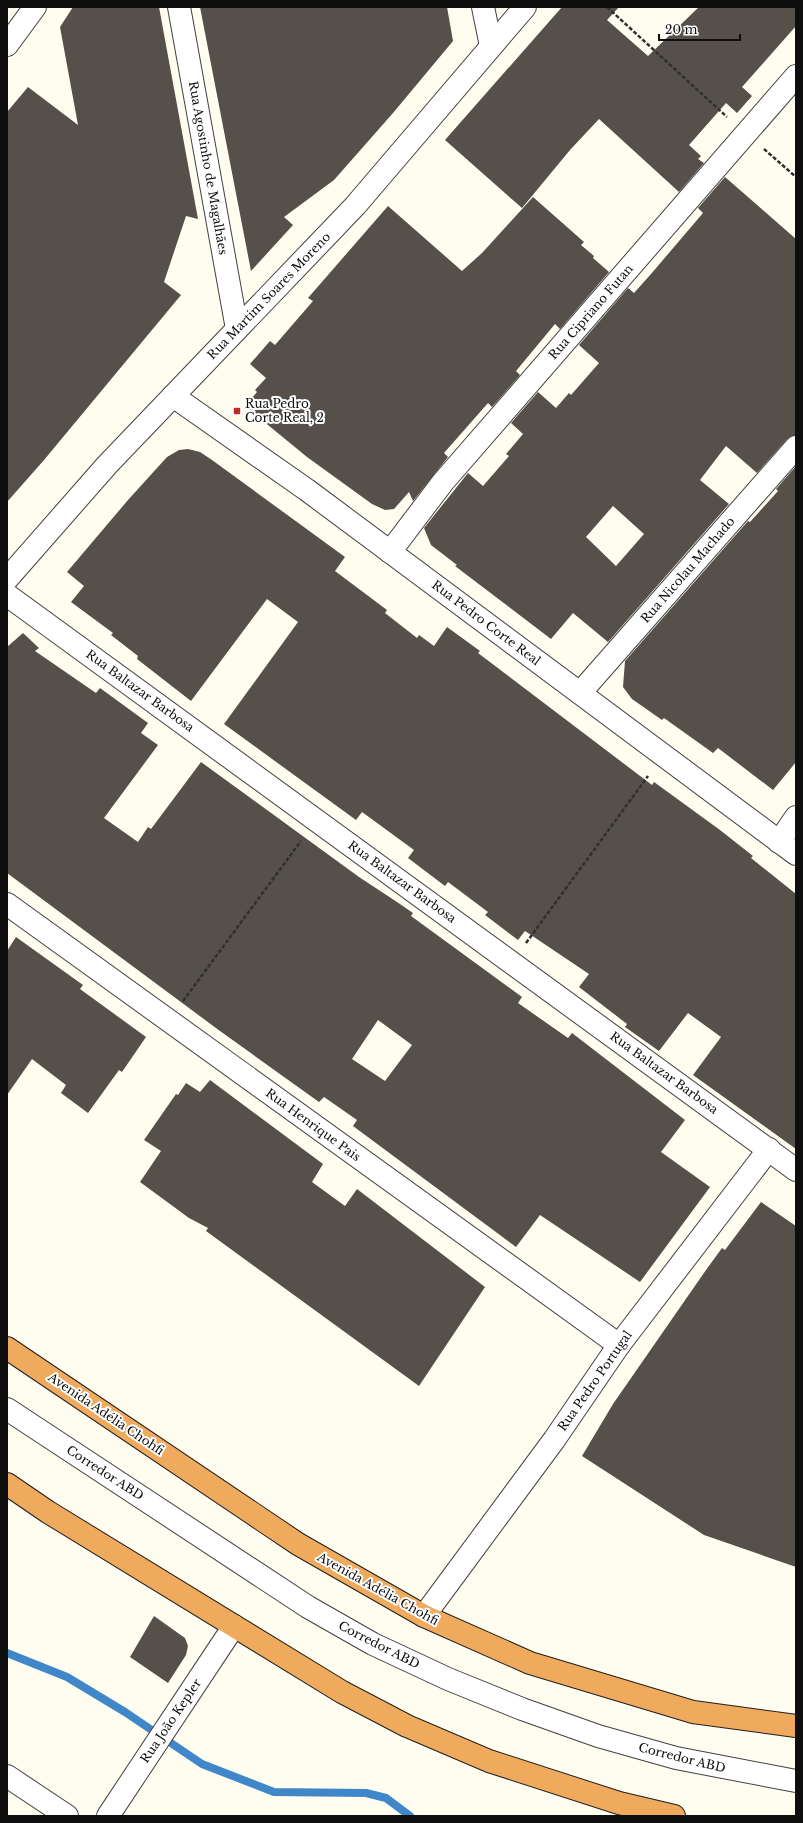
<svg xmlns="http://www.w3.org/2000/svg" width="803" height="1823" font-family="'Libre Baskerville',serif">
  <style>
    .lines { fill: none; stroke-linecap: round; stroke-linejoin: round }
    .stream { stroke: #3f87c8; stroke-width: 8 }
    .building { fill: #56504a; fill-rule: evenodd }
    .minor-casing { stroke: #414141; stroke-width: 24 }
    .highway-casing { stroke: #1f1f1f; stroke-width: 24 }
    .path { stroke: #303030; stroke-width: 2.5; stroke-dasharray: 4 2; stroke-linecap: butt }
    .minor { stroke: #fff; stroke-width: 22 }
    .highway { stroke: #efaa5d; stroke-width: 22 }
    .poi-dot { fill: #b92e2b; stroke: #fff; stroke-width: 1.5 }
    .labels { text-anchor: middle; stroke-width: 4; stroke-linejoin: round; paint-order: stroke }
    .street-label { font-size: 12px; fill: #0e0e0e; stroke: #fff }
    .poi-label { font-size: 12px; fill: #0e0e0e; stroke: #fff; text-anchor: start }
  </style>
  <rect width="100%" height="100%" fill="#fefdef"/>
  <g class="lines">
    <polyline class="stream" points="7,1653 67,1677 125,1712 202,1764 274,1792 366,1793 386,1798 410,1816"/>
  </g>
  <g class="building">
    <polygon points="73,7 159,7 198,219 186,216 164,282 181,295 44,460 7,502 7,112 28,87 78,125 60,27"/>
    <polygon points="200,7 447,7 453,41 393,113 334,180 284,217 293,225 251,271"/>
    <polygon points="562,7 619,7 607,20 648,56 699,7 796,7 796,26 742,87 752,96 737,113 726,103 689,145 701,156 698,159 704,163 679,192 599,119 570,150 522,208 445,140"/>
    <path d="M 725,177 L 796,239 L 796,435 L 787,439 L 757,473 L 726,446 L 700,480 L 729,504 L 608,642 L 573,613 L 551,639 L 455,566 L 457,565 L 431,545 L 424,528 L 468,473 L 483,486 L 509,456 L 506,454 L 523,434 L 511,423 L 538,392 L 556,408 L 569,393 L 571,395 L 599,363 L 579,345 L 628,288 L 634,293 L 651,274 L 703,213 L 698,208 ZM 613,506 L 644,534 L 616,566 L 586,537 Z"/>
    <polygon points="533,197 584,242 581,245 594,256 593,258 609,272 560,329 555,324 516,371 520,375 492,407 488,403 444,453 448,457 413,501 409,492 394,509 385,510 372,504 307,457 245,406 257,392 255,390 266,378 250,364 270,341 275,345 313,301 308,298 388,206 462,271 482,253"/>
    <polygon points="188,449 200,452 212,460 345,557 335,571 387,610 385,613 417,638 419,635 434,646 447,627 480,651 478,653 652,785 654,782 720,830 753,856 751,858 796,894 796,1149 693,1075 721,1037 688,1013 659,1051 625,1027 627,1024 579,987 589,974 525,931 518,940 485,915 488,912 448,882 445,886 408,858 414,850 362,812 356,820 224,724 298,622 267,599 191,701 137,659 138,656 111,635 113,633 71,602 84,586 67,572 128,500 167,457 179,450"/>
    <polygon points="796,466 796,762 773,790 718,748 713,753 664,718 662,720 632,699 623,687 625,661 748,521 750,522 778,491 776,489"/>
    <path d="M 23,633 L 39,648 L 35,651 L 96,693 L 100,688 L 148,723 L 141,733 L 158,745 L 104,818 L 138,842 L 148,827 L 151,829 L 201,762 L 359,877 L 394,900 L 413,913 L 411,916 L 522,997 L 518,1003 L 568,1038 L 572,1033 L 685,1120 L 661,1152 L 710,1187 L 640,1282 L 540,1215 L 516,1247 L 353,1126 L 357,1120 L 324,1097 L 319,1102 L 220,1031 L 7,873 L 7,647 ZM 378,1020 L 412,1045 L 385,1081 L 352,1059 Z"/>
    <polygon points="16,937 83,985 80,989 146,1037 122,1072 119,1070 88,1113 61,1093 66,1085 32,1059 7,1095 7,951"/>
    <polygon points="210,1080 323,1164 312,1182 345,1206 357,1189 485,1287 419,1386 206,1231 208,1228 189,1218 140,1182 161,1151 144,1140 176,1094 178,1095 186,1083 200,1092"/>
    <polygon points="761,1202 796,1226 796,1567 704,1535 582,1456 613,1404 706,1270 722,1248 725,1250"/>
    <polygon points="154,1616 185,1638 188,1646 186,1655 168,1683 130,1657"/>
  </g>
  <g class="lines">
    <g class="minor-casing">
      <g id="minor">
        <polyline points="179,7 237,329"/>
        <polyline points="483,7 491,46"/>
        <polyline points="7,45 35,7"/>
        <polyline points="173,396 307,490 796,854"/>
        <polyline points="390,552 443,482 796,76"/>
        <polyline points="7,579 107,465 355,206 525,7"/>
        <polyline points="7,595 796,1170"/>
        <polyline points="580,693 796,447"/>
        <polyline points="779,842 796,817"/>
        <polyline points="7,904 619,1345"/>
        <polyline points="7,1409 308,1607 373,1644 448,1679 522,1709 598,1736 676,1758 796,1781"/>
        <polyline points="424,1616 554,1440 619,1345 769,1149"/>
        <polyline points="7,1776 67,1816"/>
        <polyline points="108,1816 234,1626"/>
      </g>
    </g>
    <g class="highway-casing">
      <g id="highway">
        <polyline points="7,1348 298,1544 424,1616 530,1663 693,1712 796,1726"/>
        <polyline points="7,1484 48,1512 342,1692 407,1726 489,1761 619,1803 674,1816"/>
      </g>
    </g>
    <g class="path">
      <polyline points="607,7 727,117"/>
      <polyline points="764,149 796,177"/>
      <polyline points="526,943 648,776"/>
      <polyline points="183,1001 301,841"/>
    </g>
    <use href="#minor" class="minor"/>
    <use href="#highway" class="highway"/>
  </g>
  <rect class="poi-dot" x="233" y="407" width="8" height="8" rx="2"/>
  <g class="labels">
    <g class="street-label">
      <text transform="translate(208 168) rotate(80)" y="4">Rua Agostinho de Magalhães</text>
      <text transform="translate(269 296) rotate(-46)" y="4">Rua Martim Soares Moreno</text>
      <text transform="translate(591 312) rotate(-49)" y="4">Rua Cipriano Futan</text>
      <text transform="translate(688 570) rotate(-49)" y="4">Rua Nicolau Machado</text>
      <text transform="translate(486 623) rotate(37)" y="4">Rua Pedro Corte Real</text>
      <text transform="translate(140 691) rotate(36)" y="4">Rua Baltazar Barbosa</text>
      <text transform="translate(402 882) rotate(36)" y="4">Rua Baltazar Barbosa</text>
      <text transform="translate(664 1073) rotate(36)" y="4">Rua Baltazar Barbosa</text>
      <text transform="translate(313 1125) rotate(36)" y="4">Rua Henrique Pais</text>
      <text transform="translate(595 1381) rotate(-55)" y="4">Rua Pedro Portugal</text>
      <text transform="translate(106 1414) rotate(34)" y="4">Avenida Adélia Chohfi</text>
      <text transform="translate(105 1473) rotate(33)" y="4">Corredor ABD</text>
      <text transform="translate(378 1589) rotate(29)" y="4">Avenida Adélia Chohfi</text>
      <text transform="translate(379 1645) rotate(27)" y="4">Corredor ABD</text>
      <text transform="translate(171 1721) rotate(-56)" y="4">Rua João Kepler</text>
      <text transform="translate(682 1758) rotate(14)" y="4">Corredor ABD</text>
    </g>
    <g class="poi-label">
      <text x="245" y="408">Rua Pedro<tspan x="245" dy="14">Corte Real, 2</tspan></text>
    </g>
  </g>
  <rect width="803" height="1823" fill="none" stroke="#0e0e0e" stroke-width="16"/>
  <path d="M659 34v6h81v-6" fill="none" stroke="#0e0e0e" stroke-width="2"/>
  <text x="665" y="34" font-size="12" fill="#0e0e0e" stroke="#ffffff" stroke-width="3" paint-order="stroke">20 m</text>
</svg>
